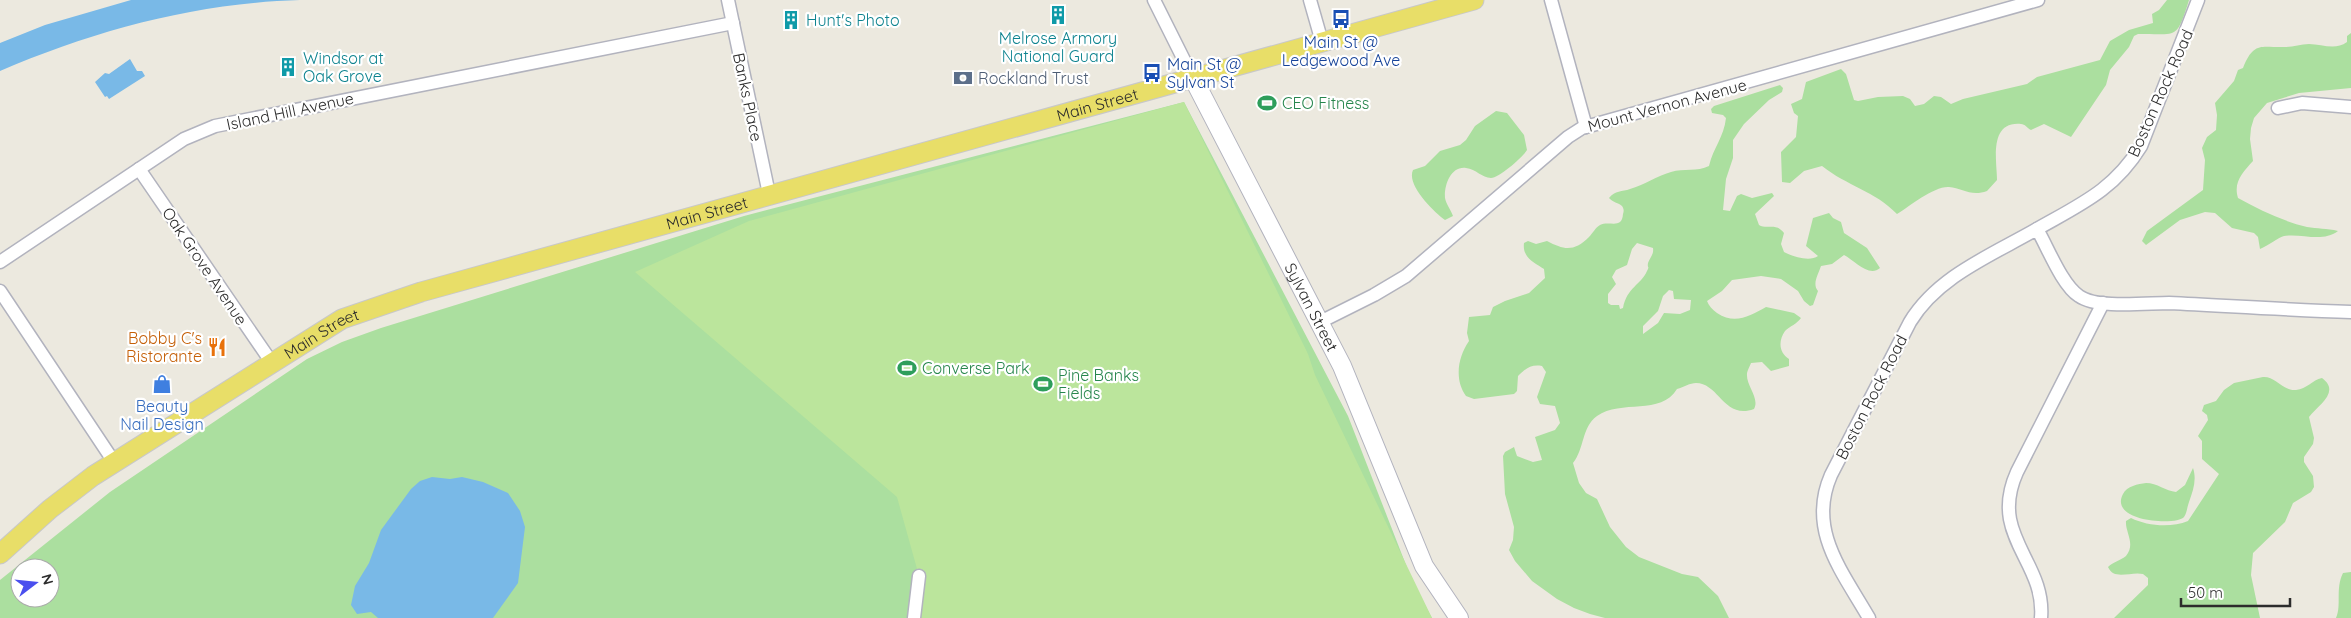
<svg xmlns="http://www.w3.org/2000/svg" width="2351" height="618" font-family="Quicksand,sans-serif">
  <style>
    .green { fill: #abdf9f; fill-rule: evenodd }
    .pitch { fill: #bbe59c }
    .water { fill: #79b9e7 }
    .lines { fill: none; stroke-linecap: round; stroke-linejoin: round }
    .street-casing { stroke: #b2b3be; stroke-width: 15 }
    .secondary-casing { stroke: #b2b3be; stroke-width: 20 }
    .primary-casing { stroke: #c8c8c8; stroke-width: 21 }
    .street { stroke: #fff; stroke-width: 12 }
    .secondary { stroke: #fff; stroke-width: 18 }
    .primary { stroke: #e8de68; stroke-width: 19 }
    .labels { text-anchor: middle; stroke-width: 4.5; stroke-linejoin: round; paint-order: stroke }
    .culture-label { font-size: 16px; fill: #0d838f; stroke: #fff; text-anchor: start }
    .transit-label { font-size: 16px; fill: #164399; stroke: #fff }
    .service-label { font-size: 16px; fill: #4e5e75; stroke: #fff; text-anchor: start }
    .street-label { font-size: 16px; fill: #2c2c2c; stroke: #fff }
    .leisure-label { font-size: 16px; fill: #27864d; stroke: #fff; text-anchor: start }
    .food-label { font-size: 16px; fill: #c56008; stroke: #fff; text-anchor: end }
    .shop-label { font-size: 16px; fill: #366cbe; stroke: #fff }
  </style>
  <rect width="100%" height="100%" fill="#ece9df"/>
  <g class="green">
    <path d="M 2167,0 L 2189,0 C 2176,42 2177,33 2138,34 L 2134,36 L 2129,47 L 2110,70 L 2106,85 L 2071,137 L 2044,124 L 2031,130 C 2027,128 2025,124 2021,124 C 1988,121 1997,162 1997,180 L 1987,191 C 1971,197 1962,188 1949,187 C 1934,186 1910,206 1897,214 C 1875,191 1847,186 1822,166 L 1804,171 L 1790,183 L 1782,182 L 1781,152 L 1796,137 L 1798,116 L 1794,113 L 1791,104 L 1802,99 L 1806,82 L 1841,69 L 1846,74 L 1854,100 L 1858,101 L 1878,97 L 1903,96 L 1910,99 L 1915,106 L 1924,104 L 1934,96 L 1941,97 L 1951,104 L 1963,99 L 2027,84 L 2037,77 L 2100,60 L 2110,41 L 2129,30 L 2153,23 L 2152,14 L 2159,10 Z"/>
    <path d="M 2351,33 L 2351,88 L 2299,93 L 2267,103 L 2254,118 L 2251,128 L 2250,139 L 2253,161 C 2243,172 2233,182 2238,198 C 2260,210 2282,221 2307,227 C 2317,229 2327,228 2338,231 C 2322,243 2302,233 2284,236 C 2279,237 2268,246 2260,249 L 2258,237 L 2254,233 L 2232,228 L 2215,213 L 2205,212 L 2180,220 L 2146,245 L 2142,241 L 2147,231 L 2203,190 L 2205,160 L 2202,148 L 2207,137 L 2216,130 L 2217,115 L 2215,103 L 2234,81 L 2238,70 L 2243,68 C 2254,40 2262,48 2286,47 C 2294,47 2301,44 2309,44 C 2322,44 2335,51 2347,42 L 2347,36 Z"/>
    <path d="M 1780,85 L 1783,88 L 1782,92 L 1769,100 L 1744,124 L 1733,140 L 1733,158 L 1726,179 L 1723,210 L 1730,211 L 1737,196 L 1741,194 L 1752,198 L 1772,193 L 1774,196 L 1755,214 L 1759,225 C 1767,230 1776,222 1784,233 L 1781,244 L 1784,252 C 1793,257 1810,262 1818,256 L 1806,246 L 1813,218 L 1829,213 L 1833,218 L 1841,222 L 1844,233 L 1867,248 L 1880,268 C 1869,278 1854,260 1844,255 L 1832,264 L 1821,266 C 1818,275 1812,284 1818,291 L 1813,305 L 1810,306 L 1804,301 L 1798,291 L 1781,279 L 1761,276 L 1732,280 L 1722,291 L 1707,301 C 1709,306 1712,309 1717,313 C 1735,325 1750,316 1766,307 L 1794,313 L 1801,318 C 1797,324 1790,326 1785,331 C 1778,341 1779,353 1789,359 L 1789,366 L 1771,371 L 1762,362 L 1751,363 C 1750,366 1747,371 1747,374 C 1746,386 1760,398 1754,409 C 1724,420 1719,383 1696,383 C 1690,383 1684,387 1677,389 C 1661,416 1621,399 1597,416 C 1581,428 1585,448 1573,463 L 1579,483 L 1586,493 L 1597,499 L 1610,527 L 1626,547 L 1639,557 L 1682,574 L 1698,577 L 1718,596 L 1729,618 L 1605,618 L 1590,614 L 1574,608 L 1557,599 L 1532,581 L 1515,561 L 1509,550 L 1513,540 L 1514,527 L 1505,494 L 1503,456 L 1505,452 L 1514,447 L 1517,456 L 1533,462 L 1542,460 L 1535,437 L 1555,430 L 1560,423 L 1555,406 L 1540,404 L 1537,397 L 1546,372 L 1542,366 C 1531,364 1525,369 1518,376 L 1517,391 L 1514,394 L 1474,399 L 1466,396 C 1454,379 1458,357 1469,341 L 1467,333 L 1469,317 L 1490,315 L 1493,307 L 1505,301 L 1529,293 L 1545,278 L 1544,269 C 1535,263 1522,258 1524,243 L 1528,241 L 1536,244 L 1547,241 C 1564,250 1574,252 1589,237 C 1593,233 1595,228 1600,225 C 1609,220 1622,230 1623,214 C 1624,211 1624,209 1622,206 C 1619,203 1612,202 1609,198 C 1615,190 1622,192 1630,189 C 1644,185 1657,176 1671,172 C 1684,168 1697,172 1709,166 C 1713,148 1724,137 1726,118 L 1723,115 L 1712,113 L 1711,109 L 1714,106 ZM 1637,243 L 1653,248 C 1654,255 1650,257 1648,263 C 1647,269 1650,265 1647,271 C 1641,285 1627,287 1623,308 L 1620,309 L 1619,305 L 1611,305 L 1608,303 L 1608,294 L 1616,284 L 1612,277 L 1616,270 L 1627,265 L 1632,249 ZM 1669,290 L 1673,291 L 1674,299 L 1691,300 L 1690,310 L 1680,314 L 1664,313 L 1658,323 L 1643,334 L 1643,326 L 1658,311 L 1663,296 Z"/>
    <path d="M 1184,102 L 1348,416 L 1413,583 L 1432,618 L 0,618 L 0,580 L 110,492 L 307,359 L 342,342 L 381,328 L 744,216 ZM 20,568 L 50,568 L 50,598 L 20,598 Z"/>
    <path d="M 1496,111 L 1507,113 L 1524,135 L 1527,150 C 1523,157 1499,178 1491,178 C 1482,178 1476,169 1466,168 C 1451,166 1444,185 1445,198 C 1446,204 1451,210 1453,216 L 1445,220 C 1434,212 1406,185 1413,170 L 1425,166 L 1440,151 L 1460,145 L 1466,140 L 1475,126 Z"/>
    <path d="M 2263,377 C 2275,376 2283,391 2296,390 C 2307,389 2312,380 2322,378 C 2341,392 2318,405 2309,417 L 2314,438 L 2313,444 L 2304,457 L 2304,462 L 2313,476 L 2314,487 L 2311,492 L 2293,503 L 2285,522 L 2253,553 L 2251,575 L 2260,618 L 2114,618 L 2148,585 L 2148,578 L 2143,574 C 2131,571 2114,581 2108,567 C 2113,562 2121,560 2126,556 C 2136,544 2125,532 2126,521 L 2131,518 C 2147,526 2171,528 2188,521 L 2219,474 L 2202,459 L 2202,441 L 2198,436 L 2208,420 L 2207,415 L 2202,411 L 2204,405 L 2216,401 L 2224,390 L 2234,383 Z"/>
    <path d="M 2193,468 C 2197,480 2193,491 2189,502 C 2187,507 2187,513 2184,517 C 2177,526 2108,522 2123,494 C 2127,486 2138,484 2146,483 C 2157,483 2166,491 2176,492 L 2185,485 Z"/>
    <path d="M 2351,572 L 2351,618 L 2336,618 C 2342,605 2335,589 2343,573 Z"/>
  </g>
  <polygon class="pitch" points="1184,102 1308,354 1315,375 1432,618 911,618 919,576 897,497 635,272 749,221"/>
  <g class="water">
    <path d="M 131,0 L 300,0 C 196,3 95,30 0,71 L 0,43 L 45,25 Z"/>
    <polygon points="130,59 137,71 142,71 145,76 109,99 107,96 105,97 95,82 105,73 109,74"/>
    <polygon points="432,477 450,479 462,477 483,482 508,493 520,511 525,527 518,583 493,618 378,618 371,612 357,614 351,605 355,586 369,563 381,530 411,489 420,481"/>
  </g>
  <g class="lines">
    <g class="street-casing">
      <g id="street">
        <polyline points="728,0 769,194"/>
        <polyline points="1154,0 1193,78"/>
        <polyline points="1310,0 1322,42"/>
        <polyline points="1551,0 1586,127"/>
        <polyline points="2278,108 2302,103 2351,107"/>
        <polyline points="139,169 272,363"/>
        <path d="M 2037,229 C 2081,204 2114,190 2141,146 L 2198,0"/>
        <polyline points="0,262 184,139 215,126 733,23"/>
        <polyline points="0,291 114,462"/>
        <polyline points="1320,322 1374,295 1406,276 1568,137 1582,128 2038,0"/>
        <polyline points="914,618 919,576"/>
        <path d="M 1869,618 C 1842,571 1807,530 1831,475 L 1910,322 C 1938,276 1992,255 2037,229 C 2048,248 2062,285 2079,296 C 2097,309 2147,303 2169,303 C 2230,306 2290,310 2351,312"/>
        <path d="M 2041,618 C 2046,561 1988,536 2017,472 L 2103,303"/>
      </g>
    </g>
    <g class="secondary-casing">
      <g id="secondary">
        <path id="s1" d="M 1193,78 L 1342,366 L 1424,566 L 1459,618"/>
      </g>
    </g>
    <g class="primary-casing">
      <g id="primary">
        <path id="s2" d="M 0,554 L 50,509 L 93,476 L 342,319 L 421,292 L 1474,0"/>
      </g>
    </g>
    <use href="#street" class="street"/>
    <use href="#secondary" class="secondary"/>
    <use href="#primary" class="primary"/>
  </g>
  <defs>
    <g id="building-bare" transform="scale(1.5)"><path d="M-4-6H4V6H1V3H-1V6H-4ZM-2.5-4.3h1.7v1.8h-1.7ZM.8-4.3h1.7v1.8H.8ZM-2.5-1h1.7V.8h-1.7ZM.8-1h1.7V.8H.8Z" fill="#0f9aa8" stroke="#fff" stroke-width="2.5" paint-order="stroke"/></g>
    <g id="bus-bare" transform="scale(1.5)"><path d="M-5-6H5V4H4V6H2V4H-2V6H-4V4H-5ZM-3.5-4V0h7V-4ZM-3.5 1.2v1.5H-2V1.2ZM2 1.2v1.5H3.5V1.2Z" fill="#1a4fb4" stroke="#fff" stroke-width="2.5" paint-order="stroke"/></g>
    <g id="bank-bare" transform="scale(1.5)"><path d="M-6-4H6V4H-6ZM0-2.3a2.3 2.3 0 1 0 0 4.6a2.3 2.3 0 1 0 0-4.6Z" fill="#5c6f8a" stroke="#fff" stroke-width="2.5" paint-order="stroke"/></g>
    <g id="stadium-bare" transform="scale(1.5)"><path d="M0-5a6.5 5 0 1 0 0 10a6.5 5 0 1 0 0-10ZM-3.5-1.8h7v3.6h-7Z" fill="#2e9e5b" stroke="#fff" stroke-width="2.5" paint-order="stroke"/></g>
    <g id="restaurant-bare" transform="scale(1.5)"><path d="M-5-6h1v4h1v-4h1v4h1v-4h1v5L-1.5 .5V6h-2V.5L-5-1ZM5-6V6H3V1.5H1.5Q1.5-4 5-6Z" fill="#e8710a" stroke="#fff" stroke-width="2.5" paint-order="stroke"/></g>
    <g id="shop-bare" transform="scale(1.5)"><path d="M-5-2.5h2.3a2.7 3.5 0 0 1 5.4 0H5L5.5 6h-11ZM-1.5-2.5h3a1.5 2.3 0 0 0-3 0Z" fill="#3f7fe0" stroke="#fff" stroke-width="2.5" paint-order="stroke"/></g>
  </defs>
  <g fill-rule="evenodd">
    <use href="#building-bare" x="1058" y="15"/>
    <use href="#bus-bare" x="1341" y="19"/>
    <use href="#building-bare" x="791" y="20"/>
    <use href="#building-bare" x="288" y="67"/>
    <use href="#bus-bare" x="1152" y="73"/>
    <use href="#bank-bare" x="963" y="78"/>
    <use href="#stadium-bare" x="1267" y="103"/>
    <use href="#restaurant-bare" x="217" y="347"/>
    <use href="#stadium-bare" x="907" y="368"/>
    <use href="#shop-bare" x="162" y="384"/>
    <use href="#stadium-bare" x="1043" y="384"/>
  </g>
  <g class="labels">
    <g class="culture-label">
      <text x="806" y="26">Hunt's Photo</text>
      <text x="1058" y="44" text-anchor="middle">Melrose Armory<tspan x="1058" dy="18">National Guard</tspan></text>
      <text x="303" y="64">Windsor at<tspan x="303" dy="18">Oak Grove</tspan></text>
    </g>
    <g class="transit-label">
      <text x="1341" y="48">Main St @<tspan x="1341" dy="18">Ledgewood Ave</tspan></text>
      <text x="1167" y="70" text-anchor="start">Main St @<tspan x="1167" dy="18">Sylvan St</tspan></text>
    </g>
    <g class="service-label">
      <text x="978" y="84">Rockland Trust</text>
    </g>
    <g class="street-label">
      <text transform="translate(2160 93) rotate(-66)" y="6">Boston Rock Road</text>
      <text transform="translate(748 97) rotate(78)" y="6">Banks Place</text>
      <text dy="6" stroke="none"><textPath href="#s2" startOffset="1201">Main Street</textPath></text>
      <text transform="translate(1667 105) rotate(-15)" y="6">Mount Vernon Avenue</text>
      <text transform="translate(290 111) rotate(-12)" y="6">Island Hill Avenue</text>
      <text dy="6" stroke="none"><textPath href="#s2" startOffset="796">Main Street</textPath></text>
      <text transform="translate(205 266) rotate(56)" y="6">Oak Grove Avenue</text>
      <text dy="6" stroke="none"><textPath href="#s1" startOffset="258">Sylvan Street</textPath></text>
      <text dy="6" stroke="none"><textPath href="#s2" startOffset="391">Main Street</textPath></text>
      <text transform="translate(1871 397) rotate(-63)" y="6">Boston Rock Road</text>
    </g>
    <g class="leisure-label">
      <text x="1282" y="109">CEO Fitness</text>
      <text x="922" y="374">Converse Park</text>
      <text x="1058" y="381">Pine Banks<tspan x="1058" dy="18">Fields</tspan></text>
    </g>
    <g class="food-label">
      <text x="202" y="344">Bobby C's<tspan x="202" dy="18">Ristorante</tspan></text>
    </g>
    <g class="shop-label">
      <text x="162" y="412">Beauty<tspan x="162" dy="18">Nail Design</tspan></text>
    </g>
  </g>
  <g transform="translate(35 583) rotate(74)"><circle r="24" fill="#ffffff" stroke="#ababab"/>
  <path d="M0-4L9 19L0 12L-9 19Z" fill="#4a4fee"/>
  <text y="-8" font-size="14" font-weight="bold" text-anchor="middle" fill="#2c2c2c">N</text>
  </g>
  <path d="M2181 598v8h109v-8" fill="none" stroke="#2c2c2c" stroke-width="2.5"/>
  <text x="2188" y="598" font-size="15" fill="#2c2c2c" stroke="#ffffff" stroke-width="4" paint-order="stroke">50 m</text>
</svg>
